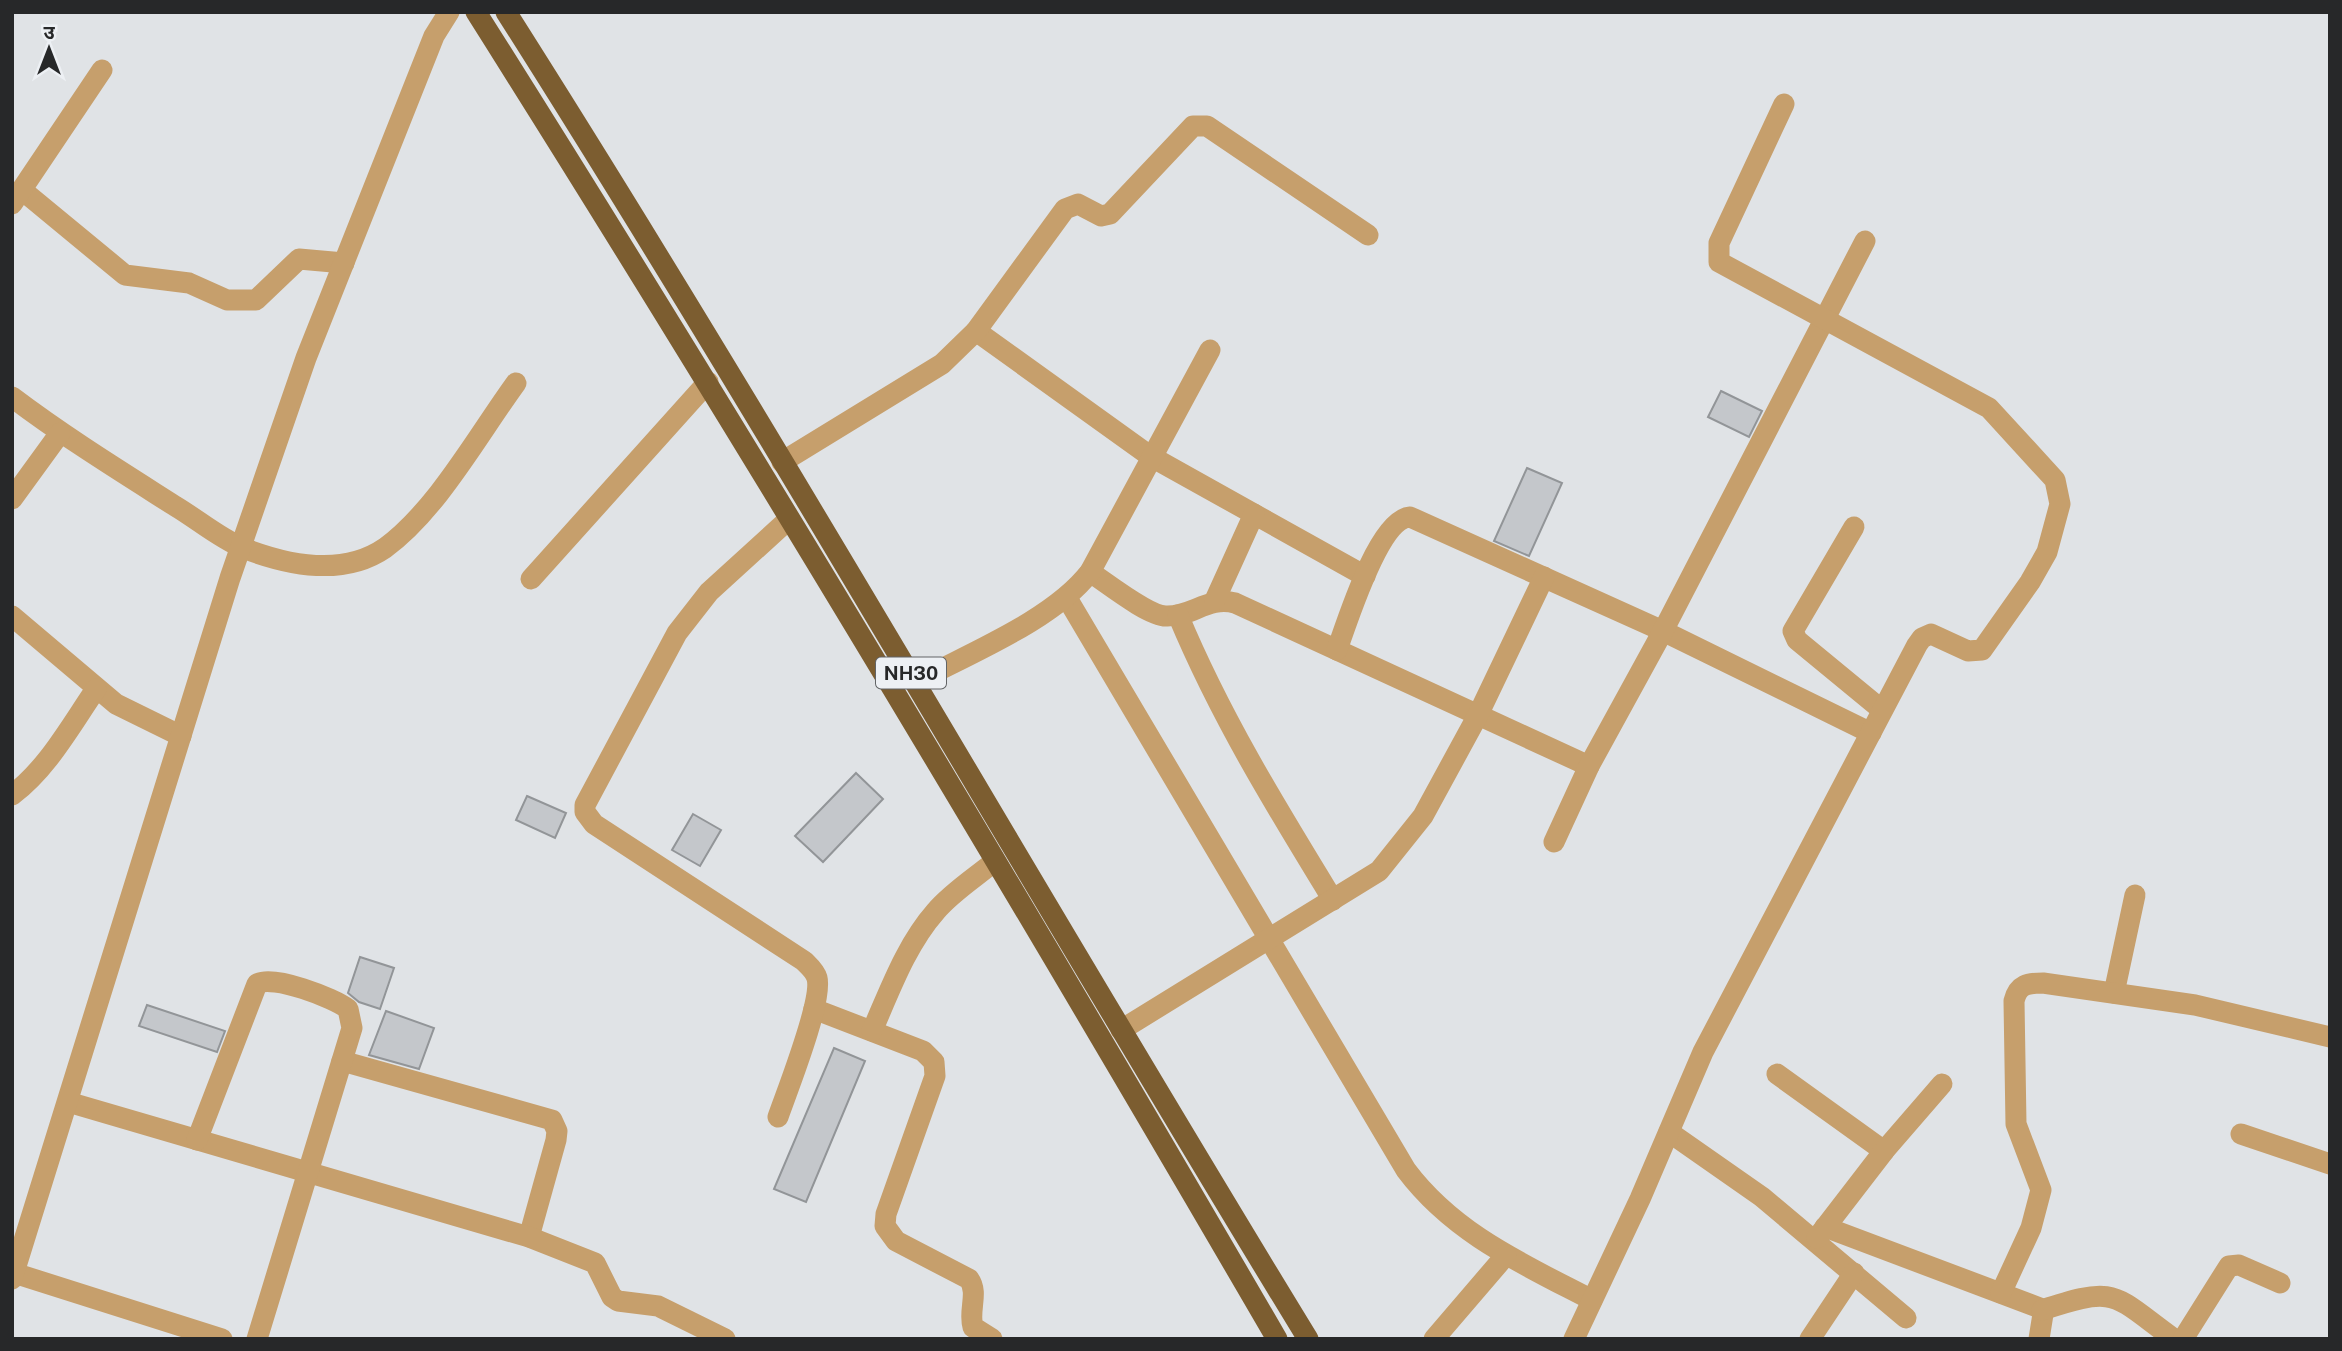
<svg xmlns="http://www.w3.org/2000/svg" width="2342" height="1351" font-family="'Public Sans','Noto Sans Devanagari',sans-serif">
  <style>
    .building { fill: #c4c7cb; stroke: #929598; stroke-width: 2 }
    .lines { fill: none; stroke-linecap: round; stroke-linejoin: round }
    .minor { stroke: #c69f6c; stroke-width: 21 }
    .highway { stroke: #7c5d30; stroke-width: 21 }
    .labels { text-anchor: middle; stroke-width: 7; stroke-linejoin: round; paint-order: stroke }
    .shield { fill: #edf0f4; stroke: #626466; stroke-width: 2 }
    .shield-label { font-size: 19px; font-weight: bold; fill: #272829 }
  </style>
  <rect width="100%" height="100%" fill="#e0e3e6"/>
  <g class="building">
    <polygon points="1721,391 1762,411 1749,437 1708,417"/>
    <polygon points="1527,468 1562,483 1529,556 1494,541"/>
    <polygon points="856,773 883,799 823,862 795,836"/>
    <polygon points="527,796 566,813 555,838 516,820"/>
    <polygon points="693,814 721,830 700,866 672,850"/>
    <polygon points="360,957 394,968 380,1009 359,1002 348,993"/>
    <polygon points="147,1005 225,1031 217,1052 139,1026"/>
    <polygon points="386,1011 434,1028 419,1069 369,1055"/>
    <polygon points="834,1048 865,1061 806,1202 774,1189"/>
  </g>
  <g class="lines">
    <g class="minor">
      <polyline points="22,190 125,275 189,283 227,300 256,300 299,259 344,263"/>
      <polyline points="12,204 102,70"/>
      <polyline points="976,331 1150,456 1365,576"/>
      <path d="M 12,397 C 65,437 120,471 175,506 C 197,519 219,538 243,548 C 287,565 343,577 385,548 C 437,510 478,435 516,383"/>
      <polyline points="782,462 942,364 976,331 1065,209 1078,204 1101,216 1110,214 1193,126 1207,126 1368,235"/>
      <polyline points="12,499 60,433"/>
      <polyline points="1854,527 1793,631 1797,640 1882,710"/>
      <path d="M 1090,572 C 1107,583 1148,616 1166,616 C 1192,617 1208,596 1235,603 L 1589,766"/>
      <polyline points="531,579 708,382"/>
      <path d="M 1067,598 L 1406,1170 C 1454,1234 1523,1264 1592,1300"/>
      <polyline points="1215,600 1254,514"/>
      <path d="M 1178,615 C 1220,716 1276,807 1333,900"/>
      <polyline points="12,616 116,704 181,736"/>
      <path d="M 1337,650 C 1347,622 1379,519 1410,517 L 1663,631 L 1871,733"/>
      <path d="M 916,682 C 970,653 1053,620 1090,572 L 1210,350"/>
      <path d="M 12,795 C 48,768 71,725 96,689"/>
      <polyline points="1554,842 1589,766 1663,631 1865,241"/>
      <polyline points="2114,993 2135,895"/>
      <path d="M 814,1009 L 923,1051 L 934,1062 L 935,1076 L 886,1214 L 885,1226 L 896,1241 L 969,1279 C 979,1293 968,1311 973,1327 L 992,1339"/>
      <polyline points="1121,1030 1379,871 1423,816 1478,715 1544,577"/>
      <path d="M 872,1031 C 890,990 906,945 936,911 C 952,892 976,877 995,861"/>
      <polyline points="342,1061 552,1120 557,1131 556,1140 529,1237"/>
      <polyline points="1777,1074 1884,1151"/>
      <polyline points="68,1102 529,1237 595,1263 612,1297 618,1301 658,1306 725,1339"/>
      <path d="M 778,1117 C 787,1091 823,1001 817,978 C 815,971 809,966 804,961 L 594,824 L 585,812 L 585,805 L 677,633 L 709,592 L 788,520"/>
      <polyline points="1669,1132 1762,1197 1906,1318"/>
      <polyline points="2241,1134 2330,1164"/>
      <path d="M 197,1140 L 257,984 C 272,974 334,998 348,1009 L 352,1028 L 257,1339"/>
      <polyline points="1825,1227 2040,1308 2043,1314 2039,1339"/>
      <polyline points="1817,1238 1884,1151 1942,1084"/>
      <polyline points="14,1273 222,1339"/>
      <polyline points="12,1279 230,578 306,358 434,36 449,12"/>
      <path d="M 2001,1293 L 2031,1228 L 2041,1190 L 2016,1124 L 2014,1001 C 2018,984 2028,983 2043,983 L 2195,1005 L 2330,1037"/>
      <path d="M 2042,1310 C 2118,1285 2112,1294 2174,1339"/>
      <polyline points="1434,1339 1506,1255"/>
      <polyline points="1574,1339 1640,1199 1703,1052 1917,645 1922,638 1931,634 1968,651 1982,650 2030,582 2047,552 2060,504 2055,480 1989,408 1719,262 1719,243 1784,104"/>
      <polyline points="1810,1339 1854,1273"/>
      <polyline points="2183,1339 2229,1266 2239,1265 2280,1283"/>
    </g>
    <g class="highway">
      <path d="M 476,12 C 752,449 1017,892 1277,1339"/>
      <path d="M 506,12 C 783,448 1038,898 1308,1339"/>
    </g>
  </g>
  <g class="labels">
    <rect class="shield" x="876" y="657.5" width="70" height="31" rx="5"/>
    <g class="shield-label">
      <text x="911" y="680">NH30</text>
    </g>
  </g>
  <rect width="2342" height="1351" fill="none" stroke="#272829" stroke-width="28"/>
  <g transform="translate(49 49)" stroke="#edf0f4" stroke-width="5" paint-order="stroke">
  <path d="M0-5L12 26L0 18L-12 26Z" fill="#272829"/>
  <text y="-10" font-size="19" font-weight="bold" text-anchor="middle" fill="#272829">उ</text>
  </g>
</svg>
